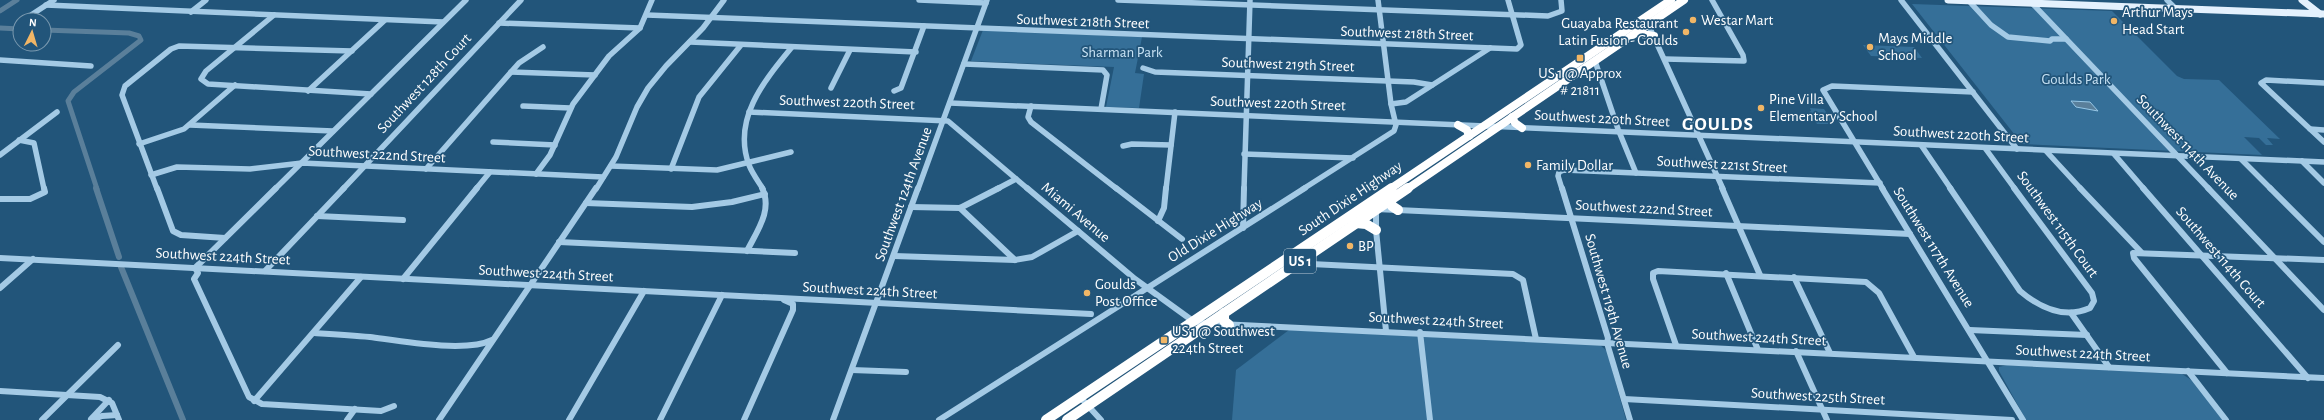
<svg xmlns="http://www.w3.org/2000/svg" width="2324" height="420" font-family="'Alegreya Sans',sans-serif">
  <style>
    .green { fill: #356f98 }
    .water { fill: #5a7f9a; stroke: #97c7e6 }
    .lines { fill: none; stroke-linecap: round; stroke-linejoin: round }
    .canal-far1 { stroke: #5a7f9a; stroke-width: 5 }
    .canal { stroke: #5a7f9a; stroke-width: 6 }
    .minor-far1 { stroke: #a4cae5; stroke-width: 5.5 }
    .minor { stroke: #a4cae5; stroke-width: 6 }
    .major { stroke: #e4f1fd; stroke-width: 7 }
    .highway-far1 { stroke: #fff; stroke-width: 8 }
    .highway { stroke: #fff; stroke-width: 10 }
    .poi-dot { fill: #f1b666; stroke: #22557a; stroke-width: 1.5 }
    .labels { text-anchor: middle; stroke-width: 3.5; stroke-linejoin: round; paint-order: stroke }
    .shield { fill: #22557a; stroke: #bdccd7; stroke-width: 1 }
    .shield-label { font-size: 14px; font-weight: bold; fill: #fff }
    .poi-label { font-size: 15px; fill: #fff; stroke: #22557a; text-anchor: start }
    .street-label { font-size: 15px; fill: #fff; stroke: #22557a }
    .park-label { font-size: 15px; fill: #c7e2f4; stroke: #22557a }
    .district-label { font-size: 19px; font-weight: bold; letter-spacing: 1px; fill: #fff; stroke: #22557a }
  </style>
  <rect width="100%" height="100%" fill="#22557a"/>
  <g class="green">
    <polygon points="1912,4 2112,11 2177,76 2184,79 2219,80 2280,139 2267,138 2273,145 2266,145 2259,138 2244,137 2262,155 2022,144"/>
    <polygon points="983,30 1142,37 1135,73 1144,74 1139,108 1106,107 1114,67 971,61"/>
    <polygon points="1863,45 1914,47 1922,58 1871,56"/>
    <polygon points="1810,108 1824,109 1834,124 1817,124 1809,112 1811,111"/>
    <polygon points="1289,330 1600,345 1607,351 1626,420 1232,420 1236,370"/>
    <polygon points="2007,365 2182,374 2193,381 2223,420 2026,420 1999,371 1999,367"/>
  </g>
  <polygon class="water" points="2071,101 2090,102 2098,111 2076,107"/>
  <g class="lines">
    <g class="canal-far1">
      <polyline points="0,11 17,0"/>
      <polyline points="0,28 20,29"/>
      <polyline points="44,30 129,33 139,36 141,40 74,92 68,101 97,189"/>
    </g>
    <g class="canal">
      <polyline points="96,188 119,257"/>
      <polyline points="121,267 183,420"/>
    </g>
    <g class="minor-far1">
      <polyline points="919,0 986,3"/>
      <polyline points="1118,0 1548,16 1562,11 1561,0"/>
      <polyline points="1901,0 2017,149"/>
      <polyline points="1968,0 1991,25 2008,37 2050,41 2052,39 2066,39"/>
      <polyline points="2167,0 2176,9"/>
      <polyline points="2030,1 2209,189"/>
      <polyline points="46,5 443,22"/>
      <polyline points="191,12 206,0"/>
      <polyline points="274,15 206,71 201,79 208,84 371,94"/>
      <polyline points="647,15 1517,49 1521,45 1508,0"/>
      <polyline points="25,19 54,0"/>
      <polyline points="499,23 640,28"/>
      <polyline points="1648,24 1723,189"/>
      <polyline points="690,42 916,52"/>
      <polyline points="1665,59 1744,61 1743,55 1712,0"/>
      <polyline points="0,60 91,66"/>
      <polyline points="1595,61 1618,129 1636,173"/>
      <polyline points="964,64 1103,70 1107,75 1101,109"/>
      <polyline points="1143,68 1155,72 1414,82 1432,85"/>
      <polyline points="511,72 595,75"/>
      <polyline points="2324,83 2266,80 2261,83 2324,142"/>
      <polyline points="831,88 850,50"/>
      <polyline points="308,91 385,20"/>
      <polyline points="894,91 901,88 924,26"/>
      <polyline points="950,103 2324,162"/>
      <polyline points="1391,104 1406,102 1490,48"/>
      <polyline points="523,106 570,108"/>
      <polyline points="1031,106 1028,117 1031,122 1117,189"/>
      <polyline points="749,112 948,121 1028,189"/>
      <polyline points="190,125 333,131"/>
      <polyline points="2310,129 2324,130"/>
      <polyline points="19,140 34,143 44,189"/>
      <polyline points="493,142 555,145"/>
      <polyline points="139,144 184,129 235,85"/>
      <polyline points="1921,145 1951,189"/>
      <polyline points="1123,146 1132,144 1171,145"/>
      <polyline points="1985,148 2015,189"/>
      <polyline points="2046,151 2081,189"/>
      <polyline points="1244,154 1353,158"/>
      <polyline points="2114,154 2144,189"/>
      <polyline points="0,155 57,112"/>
      <polyline points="2241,159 2271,189"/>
      <polyline points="2302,161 2324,183"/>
      <polyline points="611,166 717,170 791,152"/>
      <polyline points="426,169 519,63 543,47"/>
      <polyline points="671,169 699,97 741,45"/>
      <polyline points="536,174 550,155 573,104 609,56 640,28 652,0"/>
      <polyline points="151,175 177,167 250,169 302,163 603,177"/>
      <polyline points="157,189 122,95 125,86 171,49 179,46 352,51"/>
      <polyline points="275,189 466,0"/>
      <polyline points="343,189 521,0"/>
      <polyline points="476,189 490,172"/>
      <polyline points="596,189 616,157 637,107 648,88 666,66 703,28 724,0"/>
      <path d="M 763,189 C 758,181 752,173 749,165 C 732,119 764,81 792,47"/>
      <polyline points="918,189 987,0"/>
      <polyline points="997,189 1016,179"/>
      <polyline points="1166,189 1175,112"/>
      <polyline points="1244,189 1250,0"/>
      <polyline points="1303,189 1394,131 1396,125 1391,104 1378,0"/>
      <polyline points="1562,189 1558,176 1559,172 1564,170 1880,183"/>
      <polyline points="1883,189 1823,90 1832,86 1973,92"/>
    </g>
    <g class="minor">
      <polyline points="157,188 173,231 181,235 225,238"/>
      <polyline points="276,188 195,268 198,273 194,279 249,397 262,404 381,411 394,406"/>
      <polyline points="1027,188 1135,279 1193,321 1199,323 2324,378"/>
      <polyline points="1116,188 1182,239"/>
      <polyline points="1562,188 1608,338 1607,343 1630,420"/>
      <polyline points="1722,188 1760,275"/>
      <polyline points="1882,188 2023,420"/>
      <path d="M 1950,188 L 2020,291 C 2040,308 2065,319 2090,308 L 2094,301 L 2092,293 L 2014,188"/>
      <polyline points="2080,188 2141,252"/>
      <polyline points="2143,188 2308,378"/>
      <polyline points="2208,188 2324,310"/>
      <polyline points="2270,188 2324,242"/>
      <polyline points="0,199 30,199 45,192 44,188"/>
      <polyline points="586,203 692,207 732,202 765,194"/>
      <polyline points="911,207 960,208 999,188"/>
      <polyline points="960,208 1015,260"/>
      <polyline points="317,216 403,220"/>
      <polyline points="1158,221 1164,208 1166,188"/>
      <polyline points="1243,228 1244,188"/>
      <polyline points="559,242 795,253"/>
      <path d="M 747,251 C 757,231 773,210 762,188"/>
      <polyline points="894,256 1015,260 1032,257 1078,231"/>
      <polyline points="0,258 1091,314"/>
      <polyline points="1311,264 1513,274 1523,280 1536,339"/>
      <polyline points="265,271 344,188"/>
      <polyline points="1726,273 1758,350"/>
      <polyline points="1794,277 1830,353"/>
      <polyline points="403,279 477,188"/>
      <polyline points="0,288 33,259"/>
      <polyline points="2071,313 2109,367"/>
      <polyline points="1970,330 2087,335"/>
      <polyline points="1386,331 1376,230 1376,209 1910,234"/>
      <polyline points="1420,332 1430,420"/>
      <path d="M 314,333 C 332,334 351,335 370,337 C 400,341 466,353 492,340"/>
      <polyline points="1676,345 1653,279 1653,273 1658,271 1866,282 1879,293 1914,357"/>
      <polyline points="1796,351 1827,420"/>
      <polyline points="852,370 906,372"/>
      <polyline points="2188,371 2226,420"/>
      <polyline points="2227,373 2134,258 2133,253 2324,260"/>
      <polyline points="0,391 100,397 112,403 119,420"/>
      <polyline points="1080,397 1101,420"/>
      <polyline points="1624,399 2012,420"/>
      <polyline points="254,401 361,277"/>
      <polyline points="91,419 109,400"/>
      <polyline points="42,420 118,345"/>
      <polyline points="91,420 102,416 117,415"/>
      <polyline points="347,420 355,409"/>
      <polyline points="439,420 596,188"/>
      <polyline points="569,420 644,291"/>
      <polyline points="660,420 722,295"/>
      <polyline points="744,420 793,310 793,304 784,300"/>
      <polyline points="833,420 918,188"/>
      <polyline points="939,420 1305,188"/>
    </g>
    <g class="major">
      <polyline points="1948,0 2324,14"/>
      <polyline points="2302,0 2320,14"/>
    </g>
    <g class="highway-far1">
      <polyline points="1636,33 1654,36"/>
      <polyline points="1512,117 1515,123 1522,128"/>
      <polyline points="1458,125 1467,130 1469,136"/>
      <polyline points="1390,189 1671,0"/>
      <polyline points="1407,189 1684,0"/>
    </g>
    <g class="highway">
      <polyline points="1390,200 1392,206 1398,210"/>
      <polyline points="1356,223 1366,224 1376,230"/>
      <polyline points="1224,313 1224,321 1229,325"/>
      <polyline points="1046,420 1392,188"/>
      <polyline points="1067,420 1408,188"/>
    </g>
  </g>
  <g class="poi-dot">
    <circle cx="1693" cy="20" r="4"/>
    <circle cx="2114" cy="21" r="4"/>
    <circle cx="1686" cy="32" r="4"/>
    <circle cx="1870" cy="47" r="4"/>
    <rect x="1576" y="54" width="8" height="8" rx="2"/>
    <circle cx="1761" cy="108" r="4"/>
    <circle cx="1528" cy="165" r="4"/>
    <circle cx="1350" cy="246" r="4"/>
    <circle cx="1087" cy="293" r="4"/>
    <rect x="1160" y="336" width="8" height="8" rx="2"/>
  </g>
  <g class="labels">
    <rect class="shield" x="1284" y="249" width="32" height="24" rx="3"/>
    <g class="shield-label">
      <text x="1300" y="266">US 1</text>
    </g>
    <g class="poi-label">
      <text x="2122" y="17">Arthur Mays<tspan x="2122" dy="17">Head Start</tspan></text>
      <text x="1701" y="25">Westar Mart</text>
      <text x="1678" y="28" text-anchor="end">Guayaba Restaurant<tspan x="1678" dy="17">Latin Fusion - Goulds</tspan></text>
      <text x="1878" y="43">Mays Middle<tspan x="1878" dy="17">School</tspan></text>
      <text x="1580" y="78" text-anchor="middle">US 1 @ Approx<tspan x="1580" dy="17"># 21811</tspan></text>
      <text x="1769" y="104">Pine Villa<tspan x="1769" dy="17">Elementary School</tspan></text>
      <text x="1536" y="170">Family Dollar</text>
      <text x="1358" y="251">BP</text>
      <text x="1095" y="289">Goulds<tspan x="1095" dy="17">Post Office</tspan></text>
      <text x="1172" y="336">US 1 @ Southwest<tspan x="1172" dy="17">224th Street</tspan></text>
    </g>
    <g class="street-label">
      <text transform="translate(1083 21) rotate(2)" y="5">Southwest 218th Street</text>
      <text transform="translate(1407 33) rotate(2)" y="5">Southwest 218th Street</text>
      <text transform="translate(1288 64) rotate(2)" y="5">Southwest 219th Street</text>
      <text transform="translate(424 83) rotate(-47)" y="5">Southwest 128th Court</text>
      <text transform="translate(847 102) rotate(2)" y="5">Southwest 220th Street</text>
      <text transform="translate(1278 103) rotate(2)" y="5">Southwest 220th Street</text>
      <text transform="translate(1602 118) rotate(3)" y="5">Southwest 220th Street</text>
      <text transform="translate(1961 134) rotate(3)" y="5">Southwest 220th Street</text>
      <text transform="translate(2188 147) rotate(46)" y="5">Southwest 114th Avenue</text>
      <text transform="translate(377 154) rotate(3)" y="5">Southwest 222nd Street</text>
      <text transform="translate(1722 164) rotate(3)" y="5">Southwest 221st Street</text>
      <text transform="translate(903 194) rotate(-70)" y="5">Southwest 124th Avenue</text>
      <text transform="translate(1350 198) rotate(-34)" y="5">South Dixie Highway</text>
      <text transform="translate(1644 208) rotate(3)" y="5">Southwest 222nd Street</text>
      <text transform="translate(1076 212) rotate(40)" y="5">Miami Avenue</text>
      <text transform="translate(2058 224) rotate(54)" y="5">Southwest 115th Court</text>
      <text transform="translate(1215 230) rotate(-32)" y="5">Old Dixie Highway</text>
      <text transform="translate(1934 247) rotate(58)" y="5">Southwest 117th Avenue</text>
      <text transform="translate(223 256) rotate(3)" y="5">Southwest 224th Street</text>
      <text transform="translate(2221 257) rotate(49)" y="5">Southwest 114th Court</text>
      <text transform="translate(546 273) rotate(3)" y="5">Southwest 224th Street</text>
      <text transform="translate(870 290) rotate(3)" y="5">Southwest 224th Street</text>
      <text transform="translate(1609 301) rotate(74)" y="5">Southwest 119th Avenue</text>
      <text transform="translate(1436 320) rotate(3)" y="5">Southwest 224th Street</text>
      <text transform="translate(1759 337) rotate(3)" y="5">Southwest 224th Street</text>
      <text transform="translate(2083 353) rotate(3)" y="5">Southwest 224th Street</text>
      <text transform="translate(1818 396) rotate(3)" y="5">Southwest 225th Street</text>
    </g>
    <g class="park-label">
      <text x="1122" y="57">Sharman Park</text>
      <text x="2076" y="84">Goulds Park</text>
    </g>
    <g class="district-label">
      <text x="1718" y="130">GOULDS</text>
    </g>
  </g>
  <g transform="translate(32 32) rotate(5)"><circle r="19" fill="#22557a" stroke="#7a99af"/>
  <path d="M0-3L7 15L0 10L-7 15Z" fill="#f1b666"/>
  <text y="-6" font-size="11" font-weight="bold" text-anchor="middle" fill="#ffffff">N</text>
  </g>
</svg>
